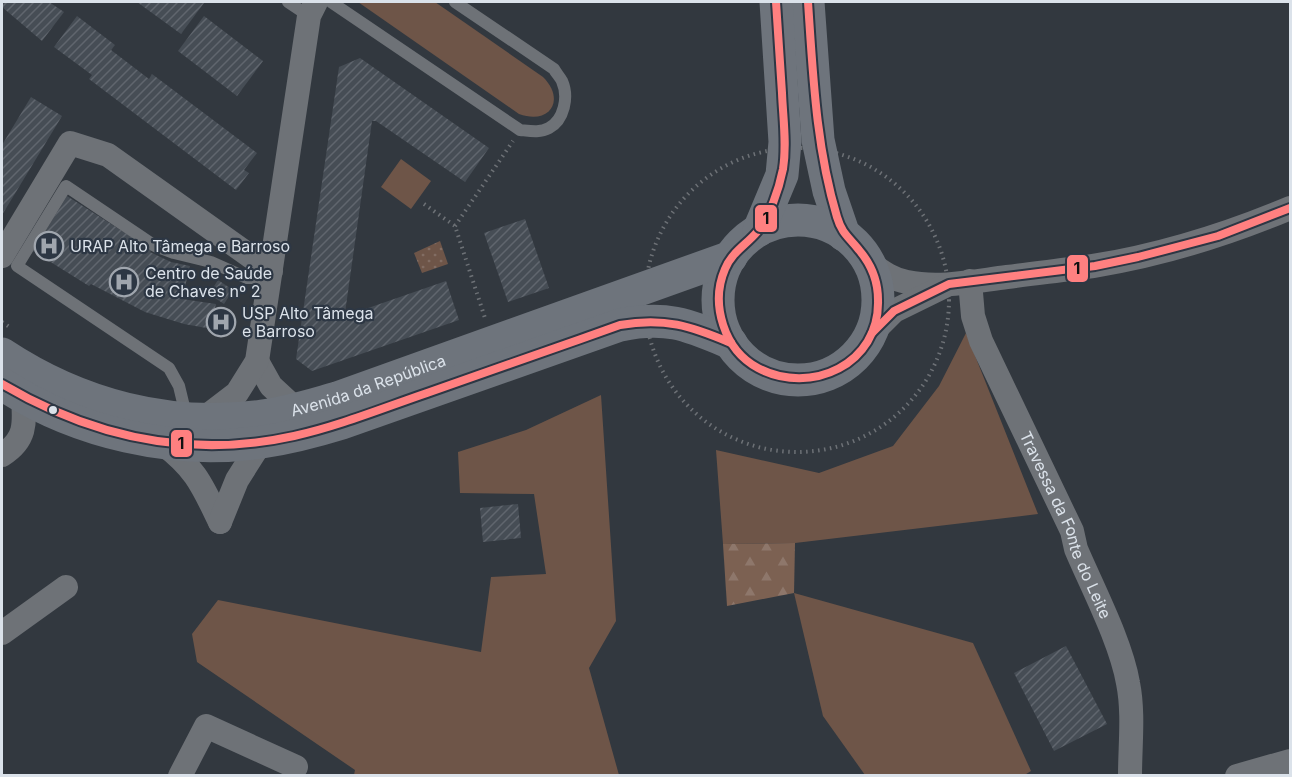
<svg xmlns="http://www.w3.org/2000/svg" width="1292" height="777" font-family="Inter,sans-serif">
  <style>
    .grass { fill: #6e5548 }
    .forest { fill: url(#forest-firs) }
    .park { fill: url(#park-dots) }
    .building { fill: url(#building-hatch) }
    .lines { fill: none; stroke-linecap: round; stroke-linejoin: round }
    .path { stroke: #6d7176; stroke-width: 4; stroke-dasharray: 1.5 4.5; stroke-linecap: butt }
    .lane { stroke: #6e7277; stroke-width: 12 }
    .street { stroke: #6e7277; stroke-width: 24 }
    .secondary { stroke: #6e747c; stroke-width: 33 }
    .bus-1-casing { stroke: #2d3744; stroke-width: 12 }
    .bus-1 { stroke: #ff8080; stroke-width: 8 }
    .bus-dot { fill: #dbe2ea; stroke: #2d3744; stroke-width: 2 }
    .labels { text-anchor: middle; stroke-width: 4.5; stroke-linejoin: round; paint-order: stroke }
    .poi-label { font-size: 16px; fill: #dbe2ea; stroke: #2d3744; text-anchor: start }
    .street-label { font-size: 16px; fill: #dbe2ea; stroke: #2d3744 }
    .line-badge { stroke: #2d3744; stroke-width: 2 }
    .pale-badge-label { font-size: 16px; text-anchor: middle; font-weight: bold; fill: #111 }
  </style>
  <defs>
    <pattern id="forest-firs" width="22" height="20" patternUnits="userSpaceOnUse" patternTransform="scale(1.5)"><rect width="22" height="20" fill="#7c6152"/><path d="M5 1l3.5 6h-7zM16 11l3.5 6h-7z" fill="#8e776b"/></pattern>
    <pattern id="park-dots" width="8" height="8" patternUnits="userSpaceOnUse" patternTransform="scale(1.5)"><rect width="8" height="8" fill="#6e5548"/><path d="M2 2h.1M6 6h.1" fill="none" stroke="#826d63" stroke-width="1.8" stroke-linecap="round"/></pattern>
    <pattern id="building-hatch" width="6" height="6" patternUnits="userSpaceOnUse" patternTransform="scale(1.5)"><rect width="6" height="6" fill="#464d55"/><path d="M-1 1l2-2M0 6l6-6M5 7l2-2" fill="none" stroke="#60666e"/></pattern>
  </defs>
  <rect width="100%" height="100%" fill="#32383f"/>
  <g class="grass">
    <path d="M 358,2 L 435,2 L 543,77 C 566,100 550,125 519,114 Z"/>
    <polygon points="401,159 431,181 411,209 381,187"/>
    <polygon points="966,333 1038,514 795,543 723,544 716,450 819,473 893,446 939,386"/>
    <polygon points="601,395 616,621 589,668 619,775 354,775 355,770 197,662 192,634 218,600 481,652 491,577 546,574 534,494 460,493 458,452 526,430"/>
    <polygon points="794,593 973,643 1031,771 1023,776 865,775 823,716"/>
  </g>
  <polygon class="forest" points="795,543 794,593 727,606 723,544"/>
  <polygon class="park" points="440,241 448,264 422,273 414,253"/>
  <g class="building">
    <polygon points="2,2 49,2 64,12 42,41 2,7"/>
    <polygon points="137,2 202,2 204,3 181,34"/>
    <polygon points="77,16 115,45 111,50 149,79 152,74 257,153 244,170 249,173 236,190 89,79 92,75 54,47"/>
    <polygon points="204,16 263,61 237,96 178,51"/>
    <polygon points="360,58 489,148 465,182 376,121 372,121 345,313 348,315 446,281 459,320 312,371 296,359 339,67"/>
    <polygon points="31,97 62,116 2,215 2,145"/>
    <polygon points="67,196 152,250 150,252 171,262 190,266 182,299 216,304 215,308 230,311 226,336 211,334 212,329 184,324 145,312 91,284 89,286 33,251"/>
    <polygon points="525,219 549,288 508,302 484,233"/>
    <polygon points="218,280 233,290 224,304 209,294"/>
    <polygon points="518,504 521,538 483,542 480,508"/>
    <polygon points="1066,646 1107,724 1054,751 1014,673"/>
  </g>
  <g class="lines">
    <g class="path">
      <circle cx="797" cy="300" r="152"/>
      <polyline points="424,204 455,226 485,318"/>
      <polyline points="455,226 513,141"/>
      <polyline points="2,322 11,328"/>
    </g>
    <g class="lane">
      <polyline points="288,2 309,16"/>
      <path d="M 331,2 L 520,130 C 530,131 540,133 549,128 C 564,120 569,97 562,81 C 560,77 556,73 554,69 L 455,2"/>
      <polyline points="186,415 179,386 169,368 17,266 66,186 155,246 174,253 211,262 247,278 259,278 271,271"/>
    </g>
    <g class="street">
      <polyline points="2,256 70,143 108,155 271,271"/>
      <path d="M 867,261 C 880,270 891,279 907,282 C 939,289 975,281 1007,277 C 1036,273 1065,270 1093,266 C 1161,255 1228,234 1290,208"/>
      <path id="s1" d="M 970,281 L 973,316 L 981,341 L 1072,531 L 1076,549 C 1093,589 1121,642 1128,683 C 1134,713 1130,745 1130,776"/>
      <polyline points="872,333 894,311 947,285"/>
      <polyline points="257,361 271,386 297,410"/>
      <polyline points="203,419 237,393 257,361 309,16 316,2"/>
      <path d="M 163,444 C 196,469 202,485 220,522"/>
      <path d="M 2,455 C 26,440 25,424 23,398"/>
      <polyline points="220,522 237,480 261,442"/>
      <polyline points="2,633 66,587"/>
      <polyline points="180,776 206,726 296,767"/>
      <polyline points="1237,776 1290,761"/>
    </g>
    <g class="secondary">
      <polyline points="808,2 818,140 829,191 844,235"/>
      <circle cx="798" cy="300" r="80"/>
      <polyline points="759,230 782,175 785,142 776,2"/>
      <path id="s2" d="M 2,354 C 79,405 169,429 262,416 C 287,413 312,405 337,398 L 731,257"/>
      <path d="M 2,384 C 77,433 173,455 262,442 C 289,438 316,431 342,423 L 620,325 C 667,315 688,325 731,343"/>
    </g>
    <g class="bus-1-casing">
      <g id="bus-1">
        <path d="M 776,2 C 778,32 780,62 782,93 C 783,118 787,144 783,169 C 779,189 770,216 757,232 C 746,245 732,252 725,269 C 710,304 724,350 758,368 C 811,396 880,364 878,300 C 878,282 871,264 859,250 C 849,237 842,234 837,217 C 816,147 813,75 808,2"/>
        <polyline points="872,333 894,311 949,284 1095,266 1138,257 1218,236 1290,208"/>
        <path d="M 2,384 C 92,437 190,459 294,436 C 339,426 383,408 427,393 C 492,370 556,348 620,325 C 664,317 691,326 731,343"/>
      </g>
    </g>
    <use href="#bus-1" class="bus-1"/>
  </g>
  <defs>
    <g id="hospital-ring" transform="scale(1.5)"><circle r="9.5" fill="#2d3744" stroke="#a0a6ae" stroke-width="1.5"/><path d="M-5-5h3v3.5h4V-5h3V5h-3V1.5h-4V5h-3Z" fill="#a0a6ae"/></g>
  </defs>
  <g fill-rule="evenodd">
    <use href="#hospital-ring" x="49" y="246"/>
    <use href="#hospital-ring" x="124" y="282"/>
    <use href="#hospital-ring" x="221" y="322"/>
  </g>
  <circle class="bus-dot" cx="53" cy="410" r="5"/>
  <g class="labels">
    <g class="poi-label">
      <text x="70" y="252">URAP Alto Tâmega e Barroso</text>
      <text x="145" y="279">Centro de Saúde<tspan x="145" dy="18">de Chaves nº 2</tspan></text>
      <text x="242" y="319">USP Alto Tâmega<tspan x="242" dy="18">e Barroso</tspan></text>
    </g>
    <g class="street-label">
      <text dy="6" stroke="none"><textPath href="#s2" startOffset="384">Avenida da República</textPath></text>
      <text dy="6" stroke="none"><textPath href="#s1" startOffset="264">Travessa da Fonte do Leite</textPath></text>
    </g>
  </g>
  <g class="line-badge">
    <rect x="754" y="204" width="24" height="29" rx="6" fill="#ff8080"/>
    <rect x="1066" y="254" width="23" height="29" rx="6" fill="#ff8080"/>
    <rect x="170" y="429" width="23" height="29" rx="6" fill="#ff8080"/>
  </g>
  <g class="pale-badge-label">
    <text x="766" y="224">1</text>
    <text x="1077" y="274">1</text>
    <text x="181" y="449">1</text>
  </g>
  <rect width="1292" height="777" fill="none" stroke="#dbe2ea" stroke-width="6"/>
</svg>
